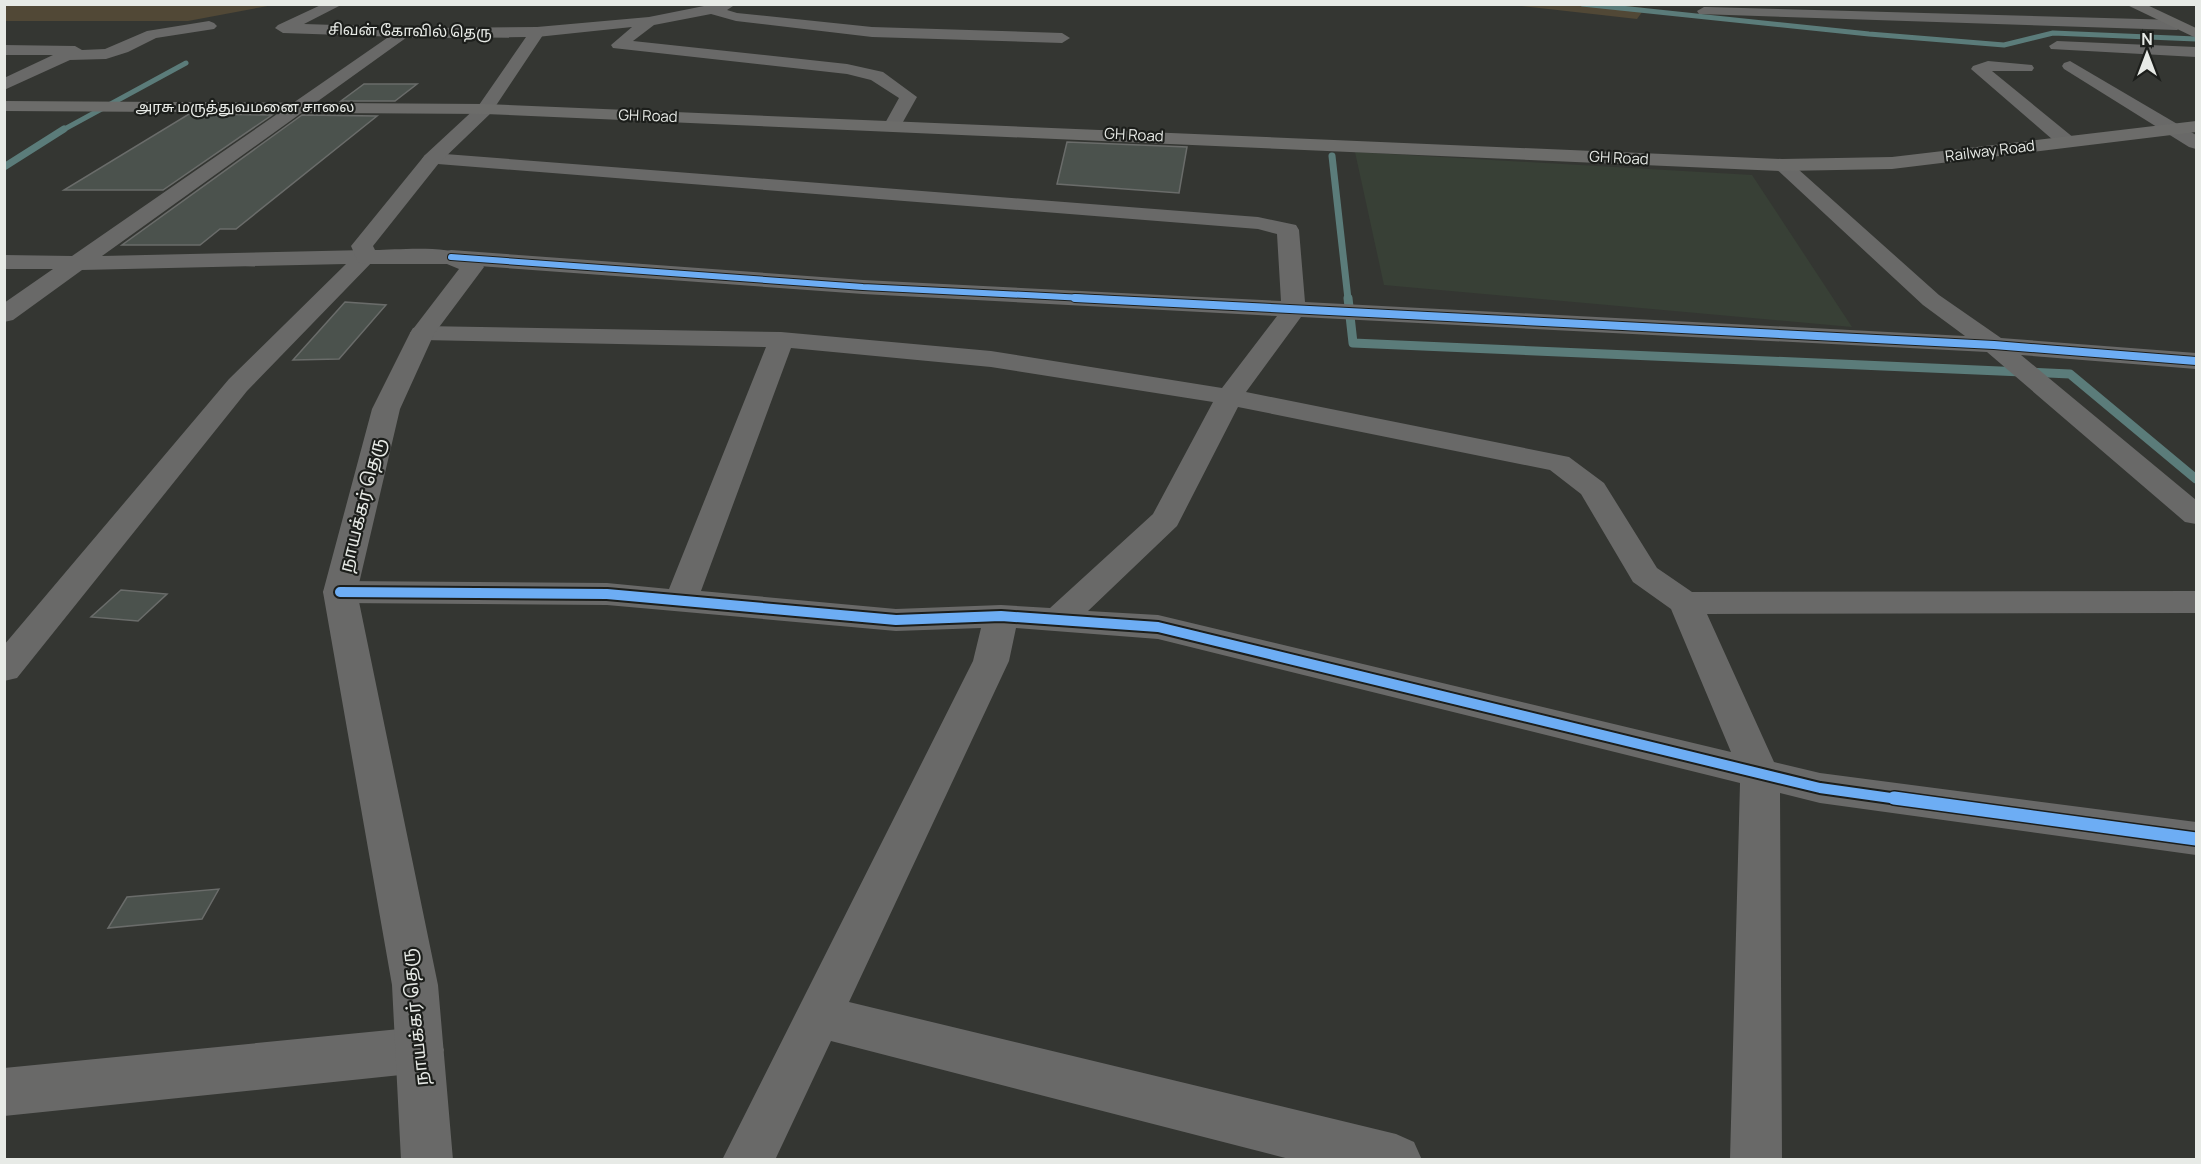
<svg xmlns="http://www.w3.org/2000/svg" width="2201" height="1164" font-family="Manrope,'Noto Sans Tamil',sans-serif">
  <style>
    .built { fill: #384036 }
    .green { fill: #514836 }
    .lines { fill: none; stroke-linecap: round; stroke-linejoin: round }
    .stream-far2 { stroke: #5b7c7a; stroke-width: 5 }
    .stream-far1 { stroke: #5b7c7a; stroke-width: 7 }
    .stream { stroke: #5b7c7a; stroke-width: 9 }
    .building { fill: #4b524d; stroke: #6a6c6a; stroke-width: 1.5 }
    .minor { fill: #696968; fill-rule: evenodd }
    .tertiary { fill: #696968; fill-rule: evenodd }
    .secondary { fill: #6c6c6a; fill-rule: evenodd }
    .cycleway-far3-casing { stroke: #1c1e1b; stroke-width: 8 }
    .cycleway-far2-casing { stroke: #1c1e1b; stroke-width: 10 }
    .cycleway-far1-casing { stroke: #1c1e1b; stroke-width: 14 }
    .cycleway-casing { stroke: #1c1e1b; stroke-width: 16 }
    .cycleway-far3 { stroke: #6dadf4; stroke-width: 6 }
    .cycleway-far2 { stroke: #6dadf4; stroke-width: 8 }
    .cycleway-far1 { stroke: #6dadf4; stroke-width: 10 }
    .cycleway { stroke: #6dadf4; stroke-width: 13 }
    .labels { text-anchor: middle; stroke-width: 4.5; stroke-linejoin: round; paint-order: stroke }
    .far-street-label { font-size: 15px; fill: #e7eae6; stroke: #1c1e1b }
    .street-label { font-size: 18px; fill: #e7eae6; stroke: #1c1e1b }
  </style>
  <rect width="100%" height="100%" fill="#343632"/>
  <polygon class="built" points="1355,152 1752,175 1852,327 1384,285"/>
  <g class="green">
    <polygon points="5,4 273,4 273,5 188,21 5,21"/>
    <polygon points="1620,5 1645,8 1637,19 1513,5"/>
  </g>
  <g class="lines">
    <g class="stream-far2">
      <polyline points="1582,4 1869,34 2004,45 2053,33 2196,39"/>
      <polyline points="61,131 186,63"/>
    </g>
    <g class="stream-far1">
      <polyline points="1332,156 1348,299"/>
      <polyline points="4,167 64,129"/>
    </g>
    <polyline class="stream" points="1348,298 1353,343 2070,374 2196,479"/>
  </g>
  <g class="building">
    <polygon points="364,84 417,84 395,101 341,101"/>
    <polygon points="189,114 272,115 163,190 64,190"/>
    <polygon points="302,115 377,116 236,229 220,229 200,245 122,245"/>
    <polygon points="1067,142 1187,147 1179,193 1057,184"/>
    <polygon points="345,302 386,305 339,359 293,360"/>
    <polygon points="121,590 167,594 138,621 91,617"/>
    <polygon points="219,889 202,919 108,928 127,897"/>
  </g>
  <g class="lines">
    <g class="minor">
      <polygon points="714,4 736,4 727,10 737,13 872,27 1062,33 1070,38 1062,43 872,37 736,21 711,14 654,25 633,41 847,64 883,72 917,97 899,129 887,129 884,125 899,98 871,80 847,74 613,48 611,45 632,27 537,37 529,32 537,27 649,17"/>
      <polygon points="1704,7 2177,20 2185,25 2177,30 1699,14 1697,11"/>
      <polygon points="209,21 214,23 217,26 214,29 156,38 128,52 106,59 70,60 4,90 4,78 53,55 4,55 4,45 75,46 82,50 105,49 147,31"/>
      <polygon points="405,27 413,32 410,35 102,256 366,250 374,252 377,257 247,391 17,678 4,681 4,645 229,379 346,264 82,270 13,320 4,322 4,303 53,269 4,269 4,255 72,256 400,29"/>
      <polygon points="2057,41 2196,47 2196,57 2051,49 2049,46"/>
      <polygon points="1988,61 2032,65 2034,68 2032,71 1992,71 2074,138 2076,142 2074,146 2060,146 1971,69 1973,66"/>
      <polygon points="2070,61 2196,135 2196,149 2189,147 2064,69 2062,66 2064,63"/>
      <path d="M 432,153 L 1258,217 L 1296,225 L 1299,230 L 1305,302 L 1965,336 L 1923,305 L 1772,165 L 1775,161 L 1789,161 L 1939,295 L 2001,338 L 2196,353 L 2196,369 L 2021,355 L 2196,500 L 2196,524 L 2185,522 L 1987,352 L 1301,317 L 1246,392 L 1569,457 L 1604,483 L 1657,568 L 1692,592 L 2196,591 L 2196,613 L 1707,614 L 1774,762 L 1820,773 L 2196,822 L 2196,855 L 1820,803 L 1780,793 L 1782,1160 L 1730,1160 L 1740,783 L 1158,639 L 1016,628 L 1009,661 L 849,1002 L 1396,1134 L 1414,1142 L 1422,1160 L 1293,1160 L 831,1041 L 775,1160 L 722,1160 L 973,661 L 981,628 L 896,631 L 607,605 L 340,603 L 328,600 L 323,592 L 328,584 L 340,581 L 607,583 L 669,589 L 766,347 L 422,340 L 413,338 L 410,333 L 413,328 L 422,326 L 781,332 L 991,351 L 1222,388 L 1277,316 L 863,294 L 451,264 L 443,262 L 440,257 L 443,252 L 451,250 L 863,280 L 1281,301 L 1277,234 L 1258,229 L 425,163 L 422,159 L 425,155 ZM 791,348 L 991,367 L 1213,402 L 1153,514 L 1050,608 L 1001,605 L 896,609 L 701,591 ZM 1238,407 L 1550,470 L 1581,494 L 1633,582 L 1671,609 L 1731,752 L 1158,615 L 1088,611 L 1177,526 Z"/>
      <polygon points="420,1027 437,1034 444,1050 437,1066 420,1073 4,1116 4,1068"/>
    </g>
    <path class="tertiary" d="M 323,4 L 343,4 L 304,24 L 430,28 L 537,27 L 545,32 L 491,113 L 439,163 L 373,246 L 375,250 C 402,250 467,242 484,267 L 434,334 L 400,409 L 357,592 L 438,985 L 453,1160 L 401,1160 L 392,985 L 323,592 L 372,409 L 410,333 L 459,269 L 447,264 L 366,264 L 358,262 L 351,246 L 425,155 L 479,105 L 526,37 L 430,38 L 283,33 L 275,28 L 278,25 Z"/>
    <g class="secondary">
      <polygon points="2125,4 2145,4 2196,28 2196,38"/>
      <polygon points="4,101 485,104 1782,159 1892,157 2196,121 2196,132 1892,169 1782,171 485,114 4,111"/>
    </g>
    <g class="cycleway-far3-casing">
      <polyline id="cycleway-far3" points="451,257 863,287 1104,299"/>
    </g>
    <g class="cycleway-far2-casing">
      <polyline id="cycleway-far2" points="1075,298 1994,345 2196,361"/>
    </g>
    <g class="cycleway-far1-casing">
      <polyline id="cycleway-far1" points="340,592 607,594 896,620 1001,616 1158,627 1820,788 1905,800"/>
    </g>
    <g class="cycleway-casing">
      <polyline id="cycleway" points="1894,798 2196,839"/>
    </g>
    <use href="#cycleway-far3" class="cycleway-far3"/>
    <use href="#cycleway-far2" class="cycleway-far2"/>
    <use href="#cycleway-far1" class="cycleway-far1"/>
    <use href="#cycleway" class="cycleway"/>
  </g>
  <g class="labels">
    <g class="far-street-label">
      <text transform="translate(410 31) rotate(1)" y="5">சிவன் கோவில் தெரு</text>
      <text x="245" y="112">அரசு மருத்துவமனை சாலை</text>
      <text transform="translate(648 116) rotate(2)" y="5">GH Road</text>
      <text transform="translate(1134 135) rotate(3)" y="5">GH Road</text>
      <text transform="translate(1990 151) rotate(-7)" y="5">Railway Road</text>
      <text transform="translate(1619 158) rotate(3)" y="5">GH Road</text>
    </g>
    <g class="street-label">
      <text transform="translate(362 505) rotate(-76)" y="6">நாயக்கர் தெரு</text>
      <text transform="translate(415 1017) rotate(-96)" y="6">நாயக்கர் தெரு</text>
    </g>
  </g>
  <rect width="2201" height="1164" fill="none" stroke="#e7eae6" stroke-width="12"/>
  <g transform="translate(2147 54)" stroke="#1c1e1b" stroke-width="4.5" paint-order="stroke">
  <path d="M0-4.5L10 22L0 15L-10 22Z" fill="#e7eae6"/>
  <text y="-9" font-size="16" font-weight="bold" text-anchor="middle" fill="#e7eae6">N</text>
  </g>
</svg>
